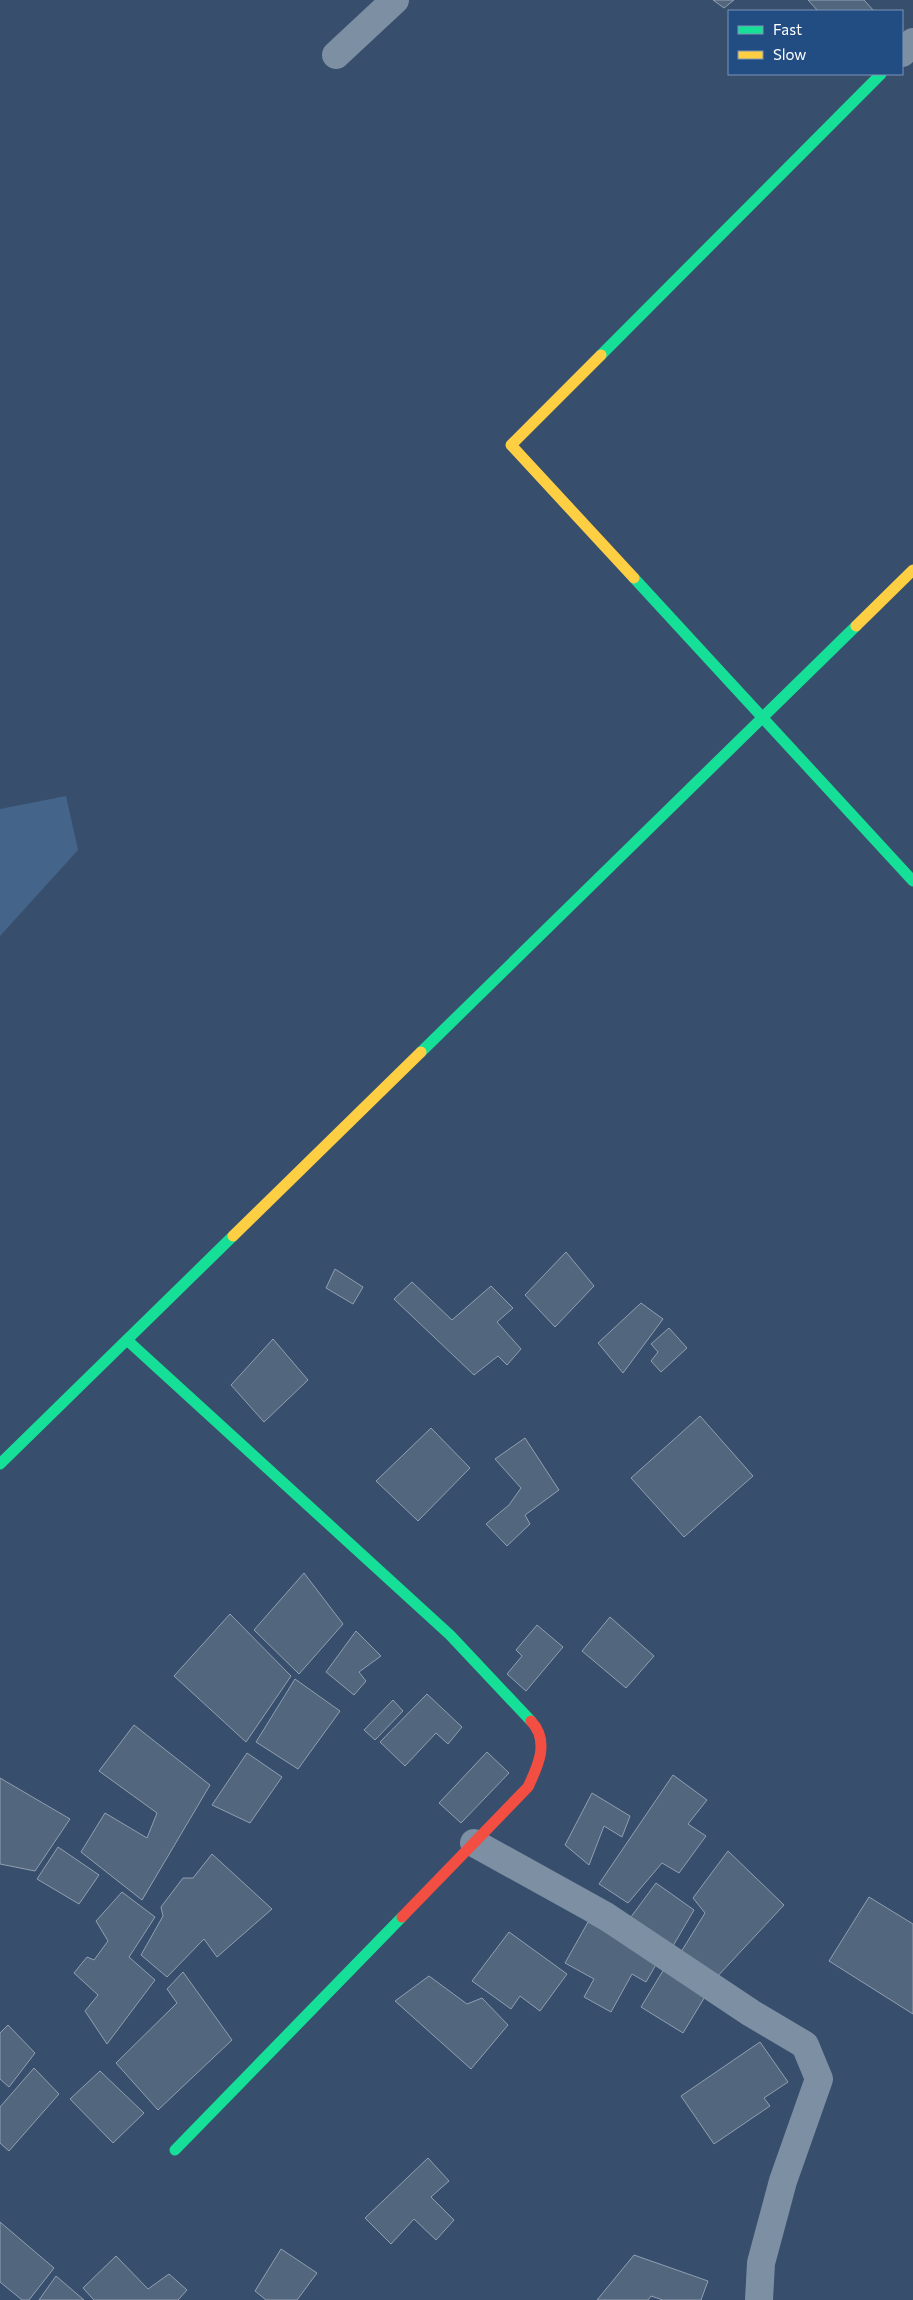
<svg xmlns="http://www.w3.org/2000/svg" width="913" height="2300" font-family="Commissioner,sans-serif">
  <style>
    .water { fill: #44648a }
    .building { fill: #52667e; stroke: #919fb1 }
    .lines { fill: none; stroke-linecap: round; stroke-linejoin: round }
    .street { stroke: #7d8fa3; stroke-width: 28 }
    .fast { stroke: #16e098; stroke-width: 11 }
    .slow { stroke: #ffcf43; stroke-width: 11 }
    .jam { stroke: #f24e42; stroke-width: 11 }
  </style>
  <rect width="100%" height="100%" fill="#374f6d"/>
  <polygon class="water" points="66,796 78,850 0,936 0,809"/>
  <g class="building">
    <polygon points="713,0 734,0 724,8"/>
    <polygon points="808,0 864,0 874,11 818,11"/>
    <polygon points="566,1252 594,1286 555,1327 525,1295"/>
    <polygon points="335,1269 363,1287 353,1304 326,1288"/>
    <polygon points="412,1282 452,1320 491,1286 513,1308 497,1322 521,1349 507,1365 498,1356 474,1375 394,1299"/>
    <polygon points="641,1303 663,1319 623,1373 598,1343"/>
    <polygon points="669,1328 687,1348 661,1372 651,1361 658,1352 651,1344"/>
    <polygon points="273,1339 308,1380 264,1422 231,1385"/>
    <polygon points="700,1416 753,1476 684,1537 631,1478"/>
    <polygon points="431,1428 470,1468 418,1521 376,1481"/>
    <polygon points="525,1438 559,1490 525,1515 530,1524 507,1546 486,1524 509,1505 521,1488 495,1459"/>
    <polygon points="304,1573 343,1624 299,1674 254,1630"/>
    <polygon points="230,1614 291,1676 246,1742 174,1676"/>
    <polygon points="610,1617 654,1656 626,1688 582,1651"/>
    <polygon points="537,1625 563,1647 526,1691 507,1674 522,1656 516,1650"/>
    <polygon points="356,1631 381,1656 359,1672 366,1681 354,1695 326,1672"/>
    <polygon points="295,1679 340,1711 298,1769 256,1742"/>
    <polygon points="427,1694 462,1727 448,1744 436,1733 405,1766 380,1742"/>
    <polygon points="393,1700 403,1711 375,1740 364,1730"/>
    <polygon points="134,1725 210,1785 142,1900 81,1852 105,1813 147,1838 157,1813 99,1771"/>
    <polygon points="487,1752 509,1773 461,1823 439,1803"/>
    <polygon points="247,1753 282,1777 250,1823 212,1805"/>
    <polygon points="673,1775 707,1800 688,1824 706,1836 679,1873 662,1863 628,1903 599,1884"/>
    <polygon points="0,1778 70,1819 35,1871 0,1864"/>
    <polygon points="592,1793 630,1816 622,1837 604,1826 589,1865 565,1845"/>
    <polygon points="58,1847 99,1875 79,1904 37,1879"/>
    <polygon points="728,1851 784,1905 716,1978 681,1952 705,1913 693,1898"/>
    <polygon points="212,1854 272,1909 217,1957 204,1939 167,1977 141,1955 163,1916 161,1907 183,1878 193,1878"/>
    <polygon points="656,1883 694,1910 670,1951 628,1921"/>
    <polygon points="122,1892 155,1917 129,1957 155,1980 107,2044 85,2011 98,1995 74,1973 87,1957 94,1960 108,1941 96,1921"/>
    <polygon points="869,1897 913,1924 913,2014 829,1961"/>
    <polygon points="588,1922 658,1961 646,1982 632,1974 611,2012 584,1997 594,1979 565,1963"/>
    <polygon points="509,1932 567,1974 540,2011 520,1996 511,2009 472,1981"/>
    <polygon points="667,1964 709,1990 683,2033 641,2007"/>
    <polygon points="183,1972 232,2040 158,2110 116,2063 177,2003 167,1989"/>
    <polygon points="429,1976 467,2004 482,1998 508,2025 471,2069 395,2001"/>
    <polygon points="8,2025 35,2053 9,2087 0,2079 0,2033"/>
    <polygon points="760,2042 788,2082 764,2098 770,2106 714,2144 681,2096"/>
    <polygon points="34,2068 59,2094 9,2151 0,2143 0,2107"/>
    <polygon points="100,2071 144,2113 113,2143 70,2099"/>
    <polygon points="428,2158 449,2181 431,2197 454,2220 436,2240 414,2219 391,2244 365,2218"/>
    <polygon points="0,2222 54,2268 29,2300 22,2300 0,2282"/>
    <polygon points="281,2249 317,2273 297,2300 266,2300 255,2291"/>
    <polygon points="634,2255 708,2281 701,2300 663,2300 651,2296 648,2300 597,2300"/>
    <polygon points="116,2256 148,2289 169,2274 187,2290 178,2300 94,2300 83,2288"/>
    <polygon points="56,2276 84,2300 39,2300"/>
  </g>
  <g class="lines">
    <g class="street">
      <polyline points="902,53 913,42"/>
      <polyline points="336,55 395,0"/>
      <polyline points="474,1843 604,1915 751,2013 805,2045 819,2079 783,2181 761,2263 759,2300"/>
    </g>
    <g class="fast">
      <polyline points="601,355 881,74"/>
      <polyline points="634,578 913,881"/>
      <polyline points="421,1052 856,626"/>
      <polyline points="127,1340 450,1635 531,1721"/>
      <polyline points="0,1464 233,1236"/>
      <polyline points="175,2150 402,1917"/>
    </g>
    <g class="slow">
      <polyline points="601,355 511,445 634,578"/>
      <polyline points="856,626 913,570"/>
      <polyline points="233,1236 421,1052"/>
    </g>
    <path class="jam" d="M 402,1917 L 528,1787 C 538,1766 550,1741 531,1721"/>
  </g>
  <rect x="728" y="10" width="175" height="65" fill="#214d83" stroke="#7a94b5"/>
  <rect x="738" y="26" width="25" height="8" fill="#16e098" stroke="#7a94b5"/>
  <text x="773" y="35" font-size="15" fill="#ffffff">Fast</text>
  <rect x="738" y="51" width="25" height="8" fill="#ffcf43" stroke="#7a94b5"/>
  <text x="773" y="60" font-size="15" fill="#ffffff">Slow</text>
</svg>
